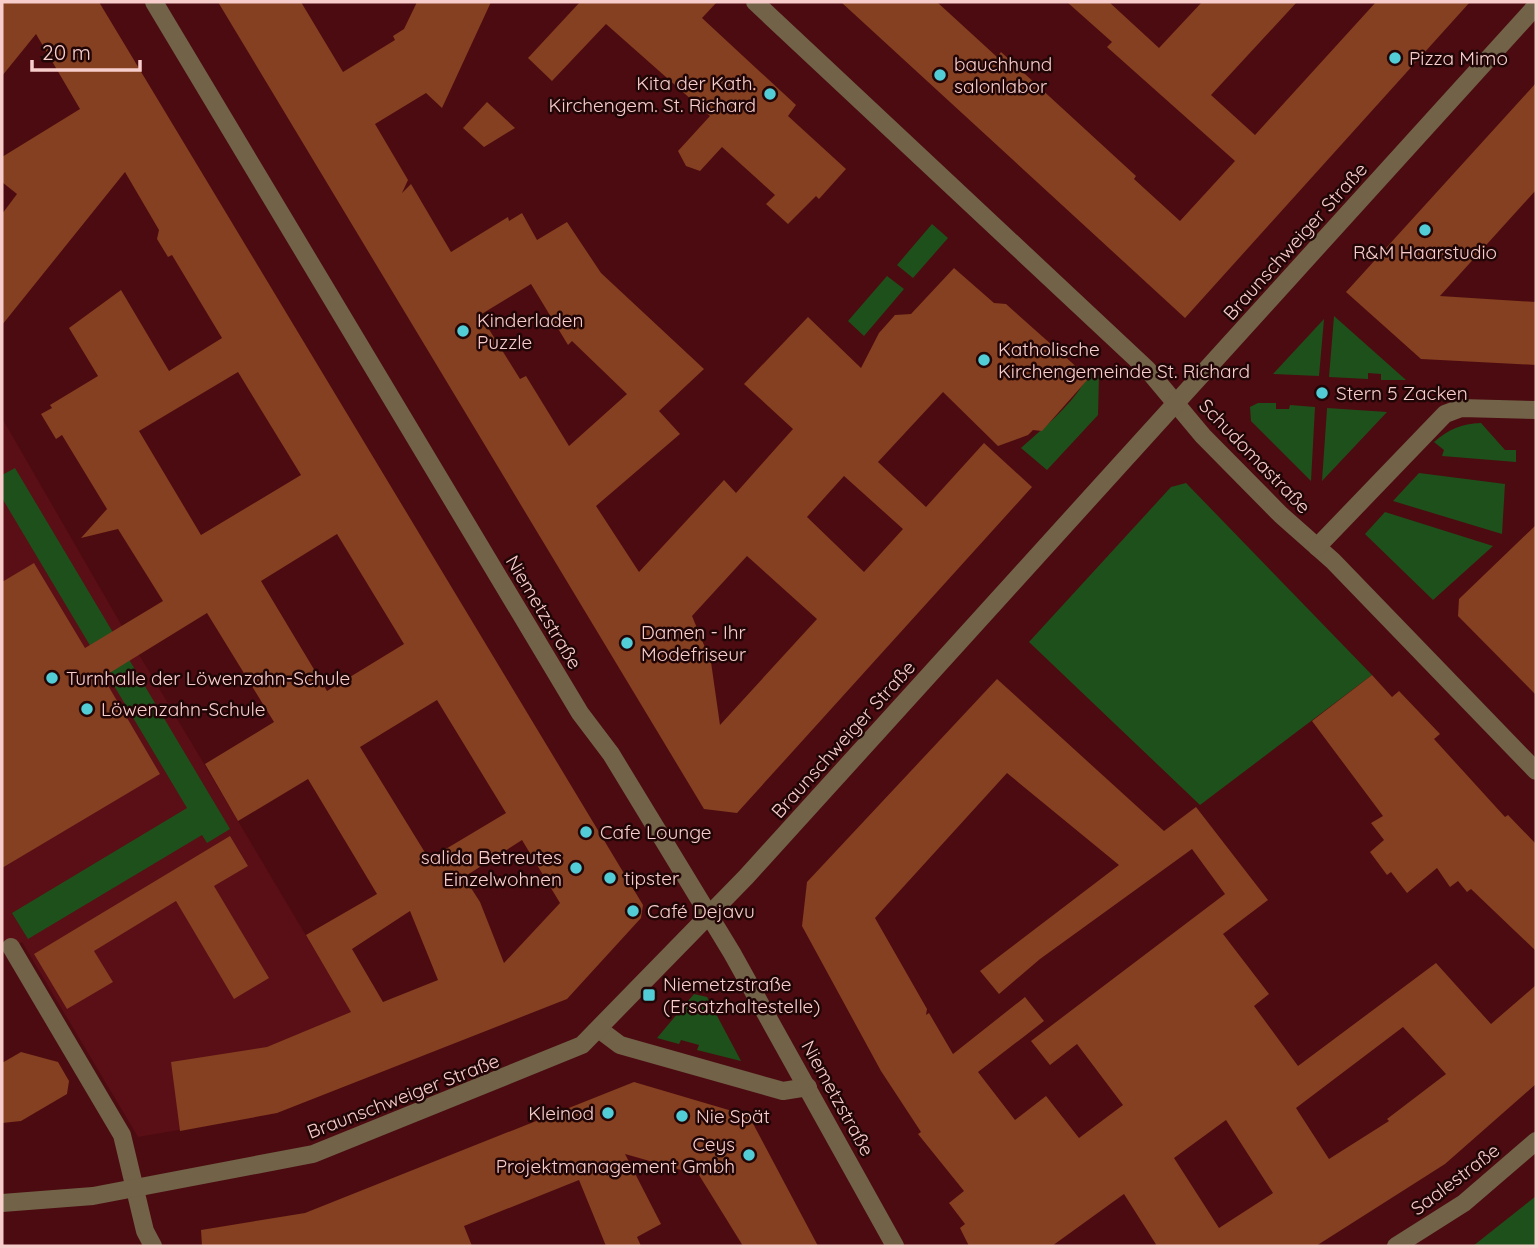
<svg xmlns="http://www.w3.org/2000/svg" width="1538" height="1248" font-family="Quicksand,sans-serif">
  <style>
    .built { fill: #590f15 }
    .green { fill: #1e501b }
    .building { fill: #853f21; fill-rule: evenodd }
    .lines { fill: none; stroke-linecap: round; stroke-linejoin: round }
    .minor { stroke: #716248; stroke-width: 18 }
    .poi-dot { fill: #52ccd5; stroke: #210607; stroke-width: 2.5 }
    .labels { text-anchor: middle; stroke-width: 5; stroke-linejoin: round; paint-order: stroke }
    .poi-label { font-size: 19px; fill: #f8cecc; stroke: #210607; text-anchor: start }
    .street-label { font-size: 19px; fill: #f8cecc; stroke: #210607 }
  </style>
  <rect width="100%" height="100%" fill="#4c0b10"/>
  <polygon class="built" points="2,418 122,626 386,1070 277,1113 138,1137 22,942 2,953"/>
  <g class="green">
    <polygon points="932,224 948,238 913,278 897,265"/>
    <polygon points="887,276 904,289 864,336 848,321"/>
    <polygon points="1334,316 1406,380 1381,380 1381,374 1368,373 1368,379 1329,377"/>
    <polygon points="1324,319 1319,376 1273,374"/>
    <path d="M 1091,369 L 1099,376 L 1098,415 L 1047,470 L 1021,448 C 1046,426 1079,399 1091,369 Z"/>
    <polygon points="1258,403 1276,403 1276,409 1289,409 1290,405 1315,407 1311,481 1251,421 1250,407"/>
    <polygon points="1327,408 1387,412 1322,481 1327,409"/>
    <path d="M 1481,423 L 1505,450 L 1516,450 L 1516,462 L 1442,456 L 1444,450 L 1434,442 C 1449,429 1461,424 1481,423 Z"/>
    <polygon points="15,468 230,829 207,843 202,835 28,939 12,913 187,808 2,498 2,475"/>
    <polygon points="1419,473 1505,484 1502,534 1393,501"/>
    <polygon points="1186,483 1372,675 1200,805 1029,642 1171,487"/>
    <polygon points="1385,512 1493,546 1433,600 1365,534"/>
    <polygon points="694,994 707,997 741,1061 697,1050 699,1045 681,1040 679,1044 657,1038"/>
    <polygon points="1536,1196 1536,1246 1473,1246"/>
  </g>
  <g class="building">
    <path d="M 2,2 L 99,2 L 643,905 L 641,918 L 567,999 L 277,1113 L 180,1131 L 171,1062 L 267,1047 L 351,1012 L 306,935 L 377,894 L 308,779 L 238,821 L 205,764 L 274,722 L 207,613 L 103,677 L 160,774 L 2,868 L 2,582 L 34,563 L 85,648 L 163,601 L 118,529 L 81,538 L 107,509 L 62,435 L 56,439 L 41,414 L 52,408 L 50,405 L 98,376 L 69,328 L 121,290 L 169,371 L 222,338 L 172,255 L 168,257 L 157,239 L 159,230 L 125,172 L 2,325 L 2,214 L 17,194 L 2,182 L 2,157 L 80,109 L 36,34 L 2,76 ZM 238,372 L 301,475 L 201,535 L 139,431 ZM 337,534 L 404,644 L 327,691 L 261,581 ZM 437,700 L 506,813 L 429,859 L 360,747 ZM 522,840 L 560,903 L 504,963 L 480,902 L 464,877 ZM 410,911 L 438,980 L 383,1002 L 352,949 Z"/>
    <path d="M 218,2 L 301,2 L 343,72 L 395,40 L 393,36 L 404,29 L 417,2 L 491,2 L 442,108 L 426,93 L 375,124 L 408,180 L 402,193 L 411,184 L 451,252 L 508,217 L 509,221 L 522,213 L 537,240 L 567,222 L 601,273 L 704,369 L 659,411 L 680,434 L 596,506 L 639,572 L 724,480 L 736,493 L 793,429 L 744,384 L 808,317 L 861,368 L 879,333 L 895,315 L 911,314 L 954,268 L 994,303 L 1006,304 L 1089,378 L 1042,431 L 1033,430 L 1028,435 L 998,446 L 943,392 L 878,462 L 926,507 L 984,443 L 1032,487 L 737,813 L 704,809 ZM 531,284 L 568,345 L 572,341 L 627,394 L 569,446 L 526,376 L 520,379 L 480,315 ZM 844,476 L 903,529 L 864,572 L 807,517 ZM 747,556 L 817,619 L 720,725 L 711,662 L 692,616 Z"/>
    <polygon points="580,2 717,2 702,18 796,105 788,116 846,169 819,199 816,196 788,224 766,204 775,195 722,147 700,171 686,166 678,151 710,116 606,24 552,81 528,58"/>
    <polygon points="841,2 937,2 997,57 1001,52 1136,176 1134,179 1180,221 1235,161 1107,47 1112,42 1067,2 1109,2 1159,48 1202,2 1297,2 1211,95 1255,135 1376,2 1470,2 1185,318"/>
    <polygon points="1536,83 1536,190 1440,296 1536,302 1536,365 1421,359 1346,292"/>
    <polygon points="487,102 515,128 484,147 463,128"/>
    <polygon points="1536,525 1536,695 1458,616 1459,599"/>
    <polygon points="1372,675 1392,697 1399,691 1440,734 1434,739 1505,817 1508,815 1536,844 1536,951 1471,889 1467,892 1458,881 1450,887 1437,868 1407,893 1391,872 1387,875 1370,852 1384,840 1371,823 1383,816 1312,721"/>
    <path d="M 997,679 L 1164,831 L 1196,807 L 1268,900 L 1223,934 L 1269,994 L 1254,1006 L 1298,1066 L 1436,963 L 1491,1024 L 1536,985 L 1536,1084 L 1445,1164 L 1316,1246 L 1157,1246 L 1124,1194 L 1052,1246 L 969,1246 L 960,1228 L 965,1224 L 949,1203 L 964,1191 L 918,1134 L 921,1132 L 881,1071 L 802,926 L 807,882 ZM 1007,773 L 1119,865 L 980,971 L 999,994 L 1040,959 L 1192,849 L 1225,894 L 1031,1041 L 1050,1065 L 1077,1044 L 1123,1105 L 1079,1138 L 1046,1096 L 1015,1120 L 978,1072 L 1044,1021 L 1025,997 L 953,1054 L 929,1013 L 926,1015 L 927,1009 L 875,918 ZM 1403,1027 L 1446,1074 L 1387,1119 L 1389,1121 L 1329,1159 L 1296,1108 ZM 1226,1120 L 1273,1193 L 1219,1228 L 1174,1158 Z"/>
    <polygon points="230,836 248,866 214,886 269,978 234,999 176,901 94,951 113,982 67,1009 34,954"/>
    <polygon points="21,1052 58,1062 69,1081 67,1094 21,1121 2,1123 2,1063"/>
    <polygon points="634,1082 749,1116 818,1246 743,1246 699,1175 625,1154 661,1224 637,1237 641,1246 606,1246 579,1180 464,1226 472,1246 202,1246 201,1230 305,1213"/>
  </g>
  <g class="lines">
    <g class="minor">
      <polyline points="154,2 580,713 611,754 732,953 895,1246"/>
      <polyline points="755,2 1147,369 1203,436 1281,515 1333,561 1536,771"/>
      <polyline points="1317,547 1445,414 1461,408 1536,410"/>
      <polyline points="11,947 122,1135 145,1231 153,1246"/>
      <polyline points="600,1030 620,1045 783,1091 808,1087"/>
      <polyline points="2,1203 93,1196 313,1154 582,1045 746,877 1536,6"/>
      <polyline points="1396,1246 1464,1203 1536,1141"/>
    </g>
  </g>
  <g class="poi-dot">
    <circle cx="1395" cy="58" r="7"/>
    <circle cx="940" cy="75" r="7"/>
    <circle cx="770" cy="94" r="7"/>
    <circle cx="1425" cy="230" r="7"/>
    <circle cx="463" cy="331" r="7"/>
    <circle cx="984" cy="360" r="7"/>
    <circle cx="1322" cy="393" r="7"/>
    <circle cx="627" cy="643" r="7"/>
    <circle cx="52" cy="678" r="7"/>
    <circle cx="87" cy="709" r="7"/>
    <circle cx="586" cy="832" r="7"/>
    <circle cx="576" cy="868" r="7"/>
    <circle cx="610" cy="878" r="7"/>
    <circle cx="633" cy="911" r="7"/>
    <rect x="642" y="988" width="14" height="14" rx="3.5"/>
    <circle cx="608" cy="1113" r="7"/>
    <circle cx="682" cy="1116" r="7"/>
    <circle cx="749" cy="1155" r="7"/>
  </g>
  <g class="labels">
    <g class="poi-label">
      <text x="1409" y="65">Pizza Mimo</text>
      <text x="954" y="71">bauchhund<tspan x="954" dy="22">salonlabor</tspan></text>
      <text x="756" y="90" text-anchor="end">Kita der Kath.<tspan x="756" dy="22">Kirchengem. St. Richard</tspan></text>
      <text x="1425" y="259" text-anchor="middle">R&amp;M Haarstudio</text>
      <text x="477" y="327">Kinderladen<tspan x="477" dy="22">Puzzle</tspan></text>
      <text x="998" y="356">Katholische<tspan x="998" dy="22">Kirchengemeinde St. Richard</tspan></text>
      <text x="1336" y="400">Stern 5 Zacken</text>
      <text x="641" y="639">Damen - Ihr<tspan x="641" dy="22">Modefriseur</tspan></text>
      <text x="66" y="685">Turnhalle der Löwenzahn-Schule</text>
      <text x="101" y="716">Löwenzahn-Schule</text>
      <text x="600" y="839">Cafe Lounge</text>
      <text x="562" y="864" text-anchor="end">salida Betreutes<tspan x="562" dy="22">Einzelwohnen</tspan></text>
      <text x="624" y="885">tipster</text>
      <text x="647" y="918">Café Dejavu</text>
      <text x="663" y="991">Niemetzstraße<tspan x="663" dy="22">(Ersatzhaltestelle)</tspan></text>
      <text x="594" y="1120" text-anchor="end">Kleinod</text>
      <text x="696" y="1123">Nie Spät</text>
      <text x="735" y="1151" text-anchor="end">Ceys<tspan x="735" dy="22">Projektmanagement Gmbh</tspan></text>
    </g>
    <g class="street-label">
      <text transform="translate(1295 241) rotate(-48)" y="7">Braunschweiger Straße</text>
      <text transform="translate(1255 456) rotate(46)" y="7">Schudomastraße</text>
      <text transform="translate(544 612) rotate(59)" y="7">Niemetzstraße</text>
      <text transform="translate(843 739) rotate(-48)" y="7">Braunschweiger Straße</text>
      <text transform="translate(403 1096) rotate(-21)" y="7">Braunschweiger Straße</text>
      <text transform="translate(838 1098) rotate(61)" y="7">Niemetzstraße</text>
      <text transform="translate(1455 1179) rotate(-37)" y="7">Saalestraße</text>
    </g>
  </g>
  <rect width="1538" height="1248" fill="none" stroke="#f8cecc" stroke-width="7"/>
  <path d="M32 60v10h108v-10" fill="none" stroke="#f8cecc" stroke-width="3.5"/>
  <text x="42" y="60" font-size="21" fill="#f8cecc" stroke="#210607" stroke-width="5" paint-order="stroke">20 m</text>
</svg>
